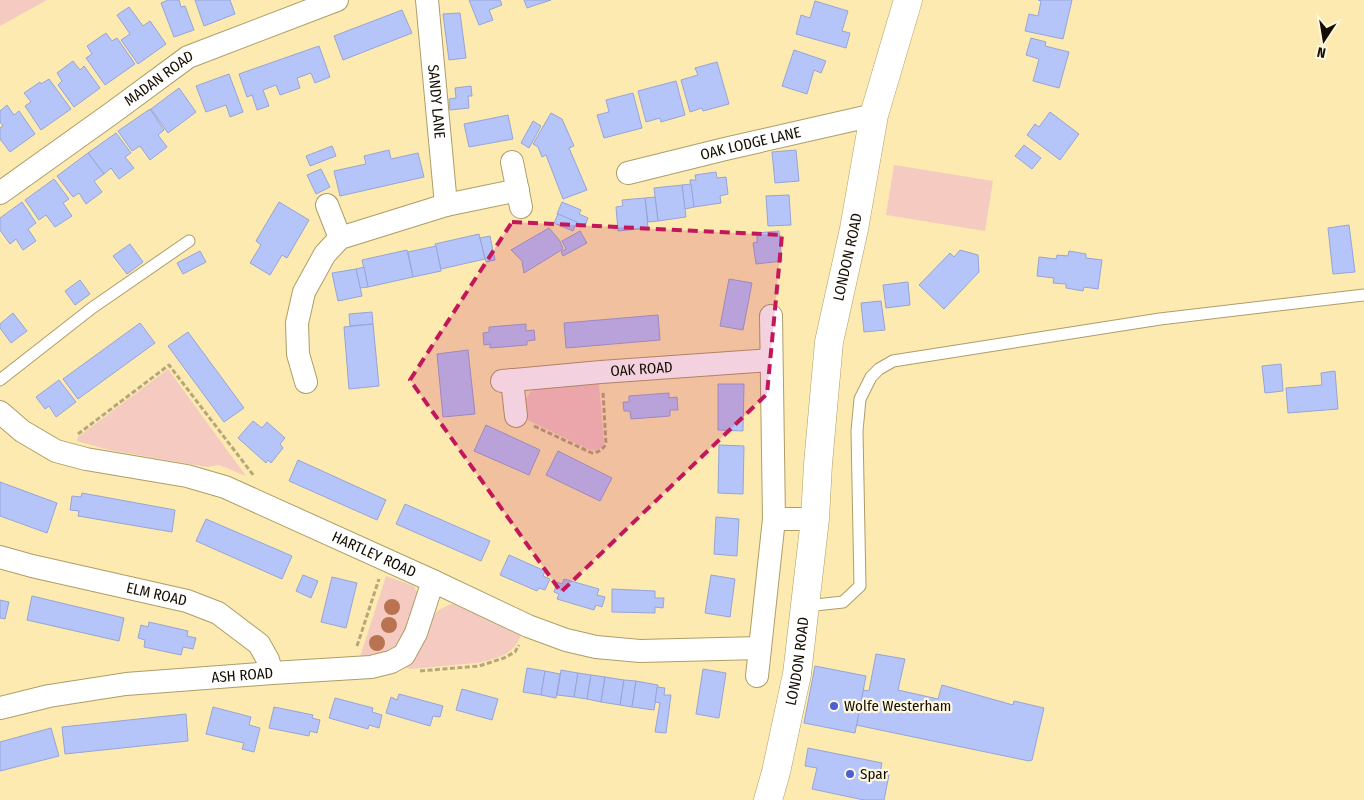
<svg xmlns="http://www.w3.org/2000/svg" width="1364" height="800" font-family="'Fira Sans Condensed',sans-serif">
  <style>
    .green { fill: #f5cac1 }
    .building { fill: #b6c5f9; stroke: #96a4d7 }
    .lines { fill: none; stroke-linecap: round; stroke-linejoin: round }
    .service-casing { stroke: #ae9d67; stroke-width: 13 }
    .minor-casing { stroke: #ae9d67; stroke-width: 24 }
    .tertiary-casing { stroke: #ae9d67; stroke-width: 29 }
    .path { stroke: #b6a77b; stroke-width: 3; stroke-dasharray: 5 2.5; stroke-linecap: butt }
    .service { stroke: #fff; stroke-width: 11 }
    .minor { stroke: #fff; stroke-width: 22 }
    .tertiary { stroke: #fff; stroke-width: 28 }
    .tree { fill: #b97350 }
    .marked { fill: #c2185b; fill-opacity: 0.2; stroke: #c2185b; stroke-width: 4; stroke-dasharray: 10 6; stroke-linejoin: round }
    .poi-dot { fill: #4d5ed3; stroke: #fef7e1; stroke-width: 2 }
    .labels { text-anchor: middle; stroke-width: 4.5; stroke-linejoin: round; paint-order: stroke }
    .street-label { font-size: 15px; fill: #140d00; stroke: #fef7e1 }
    .poi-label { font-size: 15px; fill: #140d00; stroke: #fef7e1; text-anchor: start }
  </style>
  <rect width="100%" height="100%" fill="#fceab1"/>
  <g class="green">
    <polygon points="0,0 47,0 0,26"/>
    <polygon points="894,165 993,181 985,231 886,215"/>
    <polygon points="168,369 246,476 219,465 207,467 109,450 77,441 78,437"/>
    <path d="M 599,384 L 604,443 C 600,450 596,452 588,449 L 528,420 L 525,400 L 531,391 L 542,389 Z"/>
    <polygon points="386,576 414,586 419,596 403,642 384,655 360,657"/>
    <path d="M 453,604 L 521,635 C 519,640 515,647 510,651 C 503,657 486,661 476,663 L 411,669 L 407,668 L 404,665 L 432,617 C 438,610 444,606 453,604 Z"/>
  </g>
  <g class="building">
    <polygon points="168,0 179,0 181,7 185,6 194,30 174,37 161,3"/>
    <polygon points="195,0 230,0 235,14 204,26"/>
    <polygon points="469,0 500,0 502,5 489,10 493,20 479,25"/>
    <polygon points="524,0 551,0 527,8"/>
    <polygon points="1038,0 1072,0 1063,39 1025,31 1029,14 1038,16 1041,1"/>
    <polygon points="815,1 848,11 842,31 850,33 846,48 796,34 801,15 810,18"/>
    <polygon points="129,7 143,26 150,21 166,44 138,64 121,40 130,34 117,15"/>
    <polygon points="402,10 412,33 343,60 334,36"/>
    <polygon points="460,13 466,58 449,60 443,14"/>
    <polygon points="106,33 112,41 117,38 135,64 105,85 86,58 92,54 87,46"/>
    <polygon points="1031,38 1046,42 1045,46 1069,52 1059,88 1033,81 1039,59 1026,55"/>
    <polygon points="319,46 330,77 315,83 311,73 297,78 300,88 280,95 276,85 263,90 269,106 257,110 252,95 247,97 239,74"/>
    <polygon points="794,50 826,61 821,73 814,70 807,94 782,86"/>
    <polygon points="73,61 80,70 84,66 100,88 74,107 58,85 62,81 57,73"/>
    <polygon points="717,62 729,104 703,111 702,108 690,112 681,80 698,75 695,68"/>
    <polygon points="229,74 243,112 230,117 226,105 206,112 196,86"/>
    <polygon points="49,79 71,109 41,130 25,106 31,102 24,93 40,82 41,84"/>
    <polygon points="676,81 685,115 661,122 660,118 646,122 638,91"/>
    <polygon points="471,86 472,96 468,96 469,108 450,110 449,99 456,98 455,88"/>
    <polygon points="179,88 196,112 168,133 151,109"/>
    <polygon points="633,93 642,128 604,138 597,115 609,112 606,100"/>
    <polygon points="7,105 14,115 19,111 35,134 10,152 0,139 0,128 3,126 0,122 0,111"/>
    <polygon points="150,109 164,130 158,135 167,147 150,160 140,146 132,151 118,131"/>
    <polygon points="1050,112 1079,134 1060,160 1027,135 1035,124 1039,127"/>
    <polygon points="551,113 562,119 574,146 569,148 587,190 563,199 546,155 542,157 538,147 533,144"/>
    <polygon points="508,115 513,139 469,147 464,124"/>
    <polygon points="533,121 541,126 529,148 521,143"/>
    <polygon points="116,133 131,153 125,157 134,168 119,179 111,168 104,174 88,153"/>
    <polygon points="1024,145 1041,158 1032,169 1015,156"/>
    <polygon points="332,146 336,156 310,166 306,156"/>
    <polygon points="389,150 391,159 418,153 424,177 340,196 334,171 366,164 364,156"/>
    <polygon points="796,150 799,181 775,183 772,152"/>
    <polygon points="88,153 104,174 94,181 102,192 86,204 79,193 73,197 57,176"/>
    <polygon points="321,169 330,187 316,194 307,175"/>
    <polygon points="716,172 717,178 726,177 728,194 720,196 721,203 694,207 690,180 696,180 695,175"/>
    <polygon points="54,179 69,199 63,203 72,216 55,227 46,215 39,220 25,200"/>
    <polygon points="691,184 694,207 685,209 682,185"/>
    <polygon points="682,185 686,217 658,221 654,188"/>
    <polygon points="789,195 791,225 768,226 766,196"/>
    <polygon points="655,197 658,221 648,222 645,198"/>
    <polygon points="645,198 648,228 618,231 616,207 623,206 622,200"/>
    <polygon points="22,202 36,223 28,229 36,241 23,250 16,239 10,244 0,230 0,218"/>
    <polygon points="279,202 309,220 287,258 282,255 270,275 250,263 261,245 256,241"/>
    <polygon points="562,202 581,210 579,214 588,218 585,226 557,214"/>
    <polygon points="558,214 577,222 573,231 554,223"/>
    <polygon points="1349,225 1355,272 1333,274 1328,228"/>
    <polygon points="549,228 560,241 563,249 524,273 522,261 511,250"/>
    <polygon points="580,231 587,243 563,256 561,252 566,249 562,241"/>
    <polygon points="779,231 782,261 756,264 753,243 757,242 757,233"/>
    <polygon points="479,234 485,259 441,269 435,244"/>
    <polygon points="490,236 495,260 486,262 480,238"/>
    <polygon points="130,244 143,262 127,274 113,256"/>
    <polygon points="436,246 441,271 413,277 408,252"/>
    <polygon points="407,250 413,277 368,287 362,260"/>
    <polygon points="960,250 978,255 979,272 944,309 919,285 950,253 954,257"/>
    <polygon points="200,251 206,262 183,274 177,263"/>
    <polygon points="1069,251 1086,254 1086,258 1102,260 1098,289 1084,287 1083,291 1066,288 1066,284 1053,283 1054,278 1037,276 1039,257 1056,259 1057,255 1068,256"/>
    <polygon points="364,267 368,287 360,288 356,269"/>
    <polygon points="356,269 362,296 338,301 332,273"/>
    <polygon points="729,279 752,283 743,330 720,326"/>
    <polygon points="80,280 90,294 75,305 65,291"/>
    <polygon points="908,282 910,305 886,308 883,285"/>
    <polygon points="881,301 885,330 864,332 861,303"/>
    <polygon points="372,312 373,324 350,326 349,314"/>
    <polygon points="13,313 27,331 11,343 0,328 0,324"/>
    <polygon points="658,315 660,340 566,348 564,323"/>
    <polygon points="140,323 155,343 78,399 63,379"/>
    <polygon points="373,324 379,386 349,389 344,327"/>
    <polygon points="526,324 526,331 534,330 535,340 527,341 527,345 490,348 490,344 484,345 483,333 489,332 489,327"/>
    <polygon points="188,332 244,408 224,422 168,346"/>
    <polygon points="468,350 475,414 443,417 437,354"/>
    <polygon points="1281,364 1283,391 1265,393 1262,366"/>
    <polygon points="1335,371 1338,409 1288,413 1286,388 1322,385 1321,373"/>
    <polygon points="59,380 76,402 56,417 49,406 45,409 36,397"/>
    <polygon points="718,384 744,384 743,431 718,430"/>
    <polygon points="669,393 669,398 677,397 678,410 670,410 670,416 631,419 630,411 624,411 623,402 629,402 629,396"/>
    <polygon points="253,421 262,428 267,422 285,438 280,444 283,448 271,463 268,460 266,463 238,438"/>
    <polygon points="486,425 540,450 529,475 474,451"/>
    <polygon points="719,445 744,446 743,494 718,493"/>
    <polygon points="558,451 612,478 600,501 546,475"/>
    <polygon points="298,460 386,500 377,520 289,481"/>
    <polygon points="0,482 57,503 47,533 0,516"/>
    <polygon points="82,493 175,510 172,532 78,516 79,511 70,510 72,496 81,497"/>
    <polygon points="405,504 490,541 481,561 396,524"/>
    <polygon points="716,517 739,519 737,556 714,554"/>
    <polygon points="206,519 292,556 282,579 196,541"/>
    <polygon points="509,555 545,571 543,576 550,579 545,590 539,588 537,591 500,575"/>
    <polygon points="303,575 318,581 311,598 296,591"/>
    <polygon points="711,575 735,579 730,617 705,613"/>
    <polygon points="332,577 357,583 346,628 321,622"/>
    <polygon points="564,579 599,589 597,595 605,597 602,607 596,605 594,610 557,599 559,594 554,592 557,582 562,584"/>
    <polygon points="612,589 655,591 655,598 664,598 663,608 655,607 655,613 612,612"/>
    <polygon points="32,596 124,618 119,641 27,620"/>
    <polygon points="0,600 9,602 5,619 0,618"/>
    <polygon points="149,622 188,631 187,636 196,638 193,649 183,647 181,655 144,647 145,640 138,638 141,625 148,627"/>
    <polygon points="876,654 905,659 898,690 938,699 942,685 1013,705 1014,701 1044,708 1032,760 1029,761 856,725 863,690 869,691"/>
    <polygon points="815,666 866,676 855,733 804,723"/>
    <polygon points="527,668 545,671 541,695 523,692"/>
    <polygon points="703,669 726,673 719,718 696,714"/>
    <polygon points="561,670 578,673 574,697 557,695"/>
    <polygon points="545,671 560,674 556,698 541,695"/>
    <polygon points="578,673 591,675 587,699 574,697"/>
    <polygon points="591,675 605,677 601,702 587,699"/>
    <polygon points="605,677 624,680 620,705 601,702"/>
    <polygon points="624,680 636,681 632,707 620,705"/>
    <polygon points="636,681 658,685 654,710 632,707"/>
    <polygon points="657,687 665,688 664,695 671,695 666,733 655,732 660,703 655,702"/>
    <polygon points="462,689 498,699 492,720 456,710"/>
    <polygon points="399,694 443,706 440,717 433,716 430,726 386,713 391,697 397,700"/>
    <polygon points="335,698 373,708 372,712 382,715 379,728 369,725 368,729 329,718"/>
    <polygon points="213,707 251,717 249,725 260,728 254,752 242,749 244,743 206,734"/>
    <polygon points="274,707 313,715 312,718 320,720 317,733 310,731 309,736 269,728"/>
    <polygon points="186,714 188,741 65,754 62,727"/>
    <polygon points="51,728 59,756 0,771 0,742"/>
    <polygon points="808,748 882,763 880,773 889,775 884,800 864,800 812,789 817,768 805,766"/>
  </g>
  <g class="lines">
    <g class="service-casing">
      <g id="service">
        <polyline points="0,380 92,308 189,241"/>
        <polyline points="806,606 843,602 860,586 857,431 860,399 871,377 879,369 893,361 1160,319 1364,295"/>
      </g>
    </g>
    <g class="minor-casing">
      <g id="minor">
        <path id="s1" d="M 427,0 L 446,205"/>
        <polyline points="512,162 521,207"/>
        <path id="s2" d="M 628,173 L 725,149 L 874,115"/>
        <path id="s3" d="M 0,193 L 112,113 L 188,57 L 337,0"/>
        <polyline points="327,205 340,238"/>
        <polyline points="512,380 516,416"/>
        <path id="s4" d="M 502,381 L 601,372 L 771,360"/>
        <polyline points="306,382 298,354 297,323 304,292 325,254 340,238 446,205 518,190"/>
        <path id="s5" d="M 0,412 L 22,431 L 56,451 L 86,459 L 187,476 L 225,487 L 433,581 L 528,626 L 566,640 L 596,647 L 640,651 L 760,648"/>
        <polyline points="774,519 815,519"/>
        <path id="s6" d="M 0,557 L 32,566 L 187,601 L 218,613 L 259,644 L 268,660 L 272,673"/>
        <polyline points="757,676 774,519 771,316"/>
        <path id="s7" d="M 0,708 L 49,696 L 126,684 L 272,673 L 371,667 L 391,662 L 404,655 L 416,633 L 433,581"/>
      </g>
    </g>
    <g class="tertiary-casing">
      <g id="tertiary">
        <path id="s8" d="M 768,800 L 776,772 L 797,674 L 815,519 L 818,464 L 829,342 L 854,229 L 874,115 L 908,0"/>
      </g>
    </g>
    <g class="path">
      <path d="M 534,426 L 592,453 C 599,452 602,450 606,444 L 603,392"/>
      <polyline points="78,434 169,365 254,476"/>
      <polyline points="357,646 379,579"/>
      <polyline points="420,671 479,666 504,658 515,652 519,645"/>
    </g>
    <use href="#service" class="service"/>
    <use href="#minor" class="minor"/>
    <use href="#tertiary" class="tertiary"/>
  </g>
  <g class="tree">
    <circle cx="392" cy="607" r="8"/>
    <circle cx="389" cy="625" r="8"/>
    <circle cx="377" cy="643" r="8"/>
  </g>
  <path class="marked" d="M 512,222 L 782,235 L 767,394 L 561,592 L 410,380 Z"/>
  <g class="poi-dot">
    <circle cx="834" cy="706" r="5"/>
    <circle cx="850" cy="774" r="5"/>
  </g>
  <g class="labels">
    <g class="street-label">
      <text dy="5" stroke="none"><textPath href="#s3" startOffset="196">MADAN ROAD</textPath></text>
      <text dy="5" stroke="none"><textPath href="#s1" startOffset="102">SANDY LANE</textPath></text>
      <text dy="5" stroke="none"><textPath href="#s2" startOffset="126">OAK LODGE LANE</textPath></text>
      <text dy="5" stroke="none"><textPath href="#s8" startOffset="550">LONDON ROAD</textPath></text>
      <text dy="5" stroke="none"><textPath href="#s4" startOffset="140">OAK ROAD</textPath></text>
      <text dy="5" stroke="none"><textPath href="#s5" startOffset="405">HARTLEY ROAD</textPath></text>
      <text dy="5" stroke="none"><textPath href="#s6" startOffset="161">ELM ROAD</textPath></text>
      <text dy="5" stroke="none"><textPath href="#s8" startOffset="142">LONDON ROAD</textPath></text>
      <text dy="5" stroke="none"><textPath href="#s7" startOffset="245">ASH ROAD</textPath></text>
    </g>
    <g class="poi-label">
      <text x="844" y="711">Wolfe Westerham</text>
      <text x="860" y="779">Spar</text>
    </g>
  </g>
  <g transform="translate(1324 40) rotate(192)" stroke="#fef7e1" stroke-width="4" paint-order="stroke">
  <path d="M0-4L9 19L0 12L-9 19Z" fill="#140d00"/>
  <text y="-8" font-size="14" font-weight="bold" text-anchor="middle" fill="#140d00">N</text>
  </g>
</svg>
